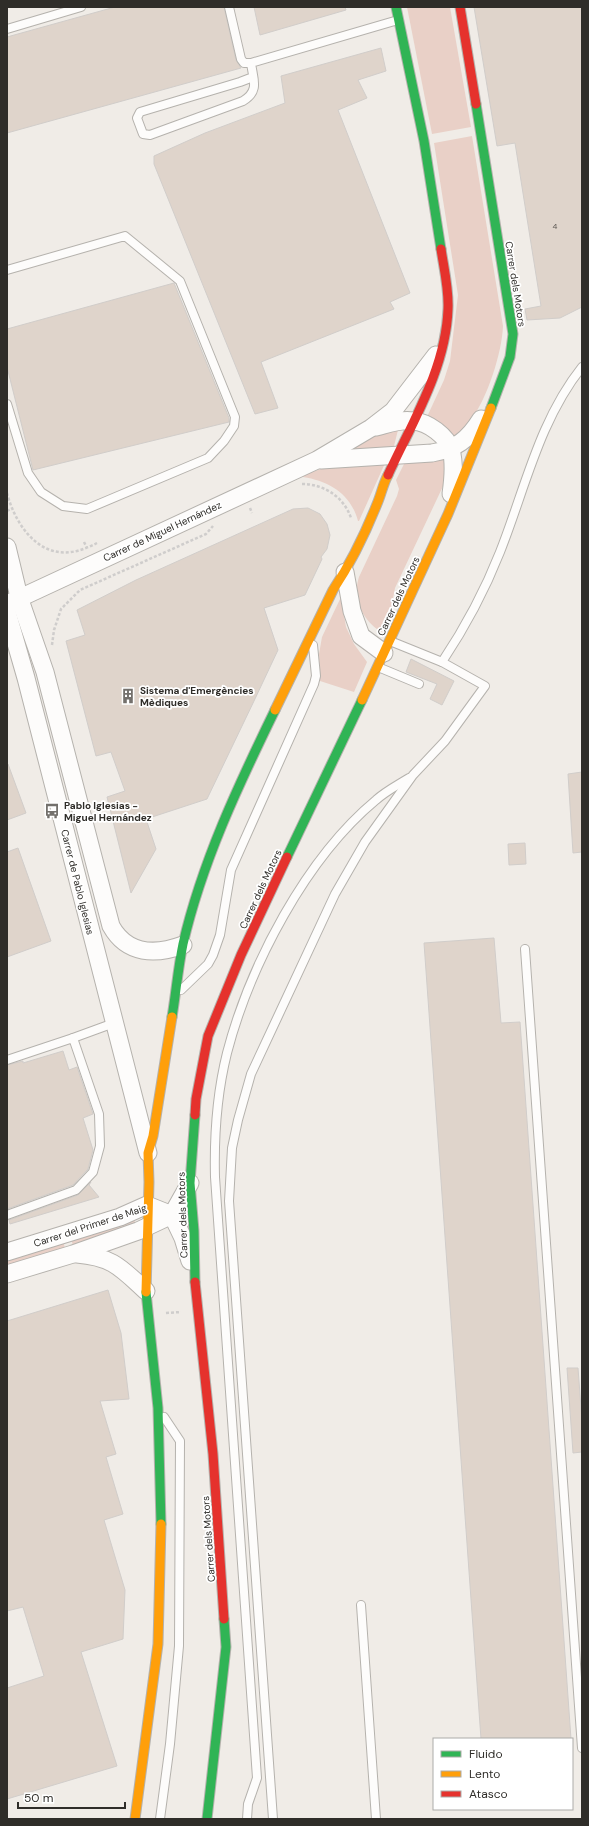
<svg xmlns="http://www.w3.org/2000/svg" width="589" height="1826" font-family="'DM Sans',sans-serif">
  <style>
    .green { fill: #e9d0c7 }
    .building { fill: #dfd4cb; stroke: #d1cdca }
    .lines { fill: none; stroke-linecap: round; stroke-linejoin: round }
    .lane-casing { stroke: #b5b2ad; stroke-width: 10 }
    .street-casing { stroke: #b5b2ad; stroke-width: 19 }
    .fast-casing { stroke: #b5b2ad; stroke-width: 11 }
    .slow-casing { stroke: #b5b2ad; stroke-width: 11 }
    .jam-casing { stroke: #b5b2ad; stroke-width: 11 }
    .path { stroke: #cfcdcc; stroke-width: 2.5; stroke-dasharray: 3 2; stroke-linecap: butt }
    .lane { stroke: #fdfcfb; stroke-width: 8 }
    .street { stroke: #fdfcfb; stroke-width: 17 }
    .fast { stroke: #30b455; stroke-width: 9 }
    .slow { stroke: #ff9f0a; stroke-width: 9 }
    .jam { stroke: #e5322d; stroke-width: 9 }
    .labels { text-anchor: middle; stroke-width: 3.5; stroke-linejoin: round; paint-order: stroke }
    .number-label { font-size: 8px; fill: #5d5853 }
    .street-label { font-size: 10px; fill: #2f2d29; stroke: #fff }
    .poi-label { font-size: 10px; font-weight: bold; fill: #2f2d29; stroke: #fff; text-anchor: start }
  </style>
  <rect width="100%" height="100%" fill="#f0ece7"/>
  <g class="green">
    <polygon points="407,7 450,7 471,127 432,134"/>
    <path d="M 472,136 L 503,326 C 502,353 487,399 471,420 C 466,428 458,434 452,441 L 426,419 L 444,380 L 450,361 L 458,295 L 434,143 Z"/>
    <polygon points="399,426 393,450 339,454 373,436"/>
    <path d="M 446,456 L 445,482 L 395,588 L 389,618 L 382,632 C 363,622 352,598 359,577 L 397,496 L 399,489 L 396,480 L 406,460 Z"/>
    <path d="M 386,461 L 359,521 L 358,521 C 351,494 329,481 303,477 L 303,475 L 333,465 Z"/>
    <polygon points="341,597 346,627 354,644 367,662 354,692 320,681 319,654 322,637"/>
    <polygon points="134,1220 136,1224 73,1246 71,1238"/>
    <polygon points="63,1241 65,1248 7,1266 7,1258"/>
  </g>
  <g class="building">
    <polygon points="115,7 224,7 236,60 241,68 7,133 7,37"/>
    <polygon points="254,7 345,7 346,10 260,35"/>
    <polygon points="474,7 582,7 582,307 560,318 527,320 525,309 541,306 515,143 497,146"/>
    <polygon points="381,48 386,71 358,80 367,98 338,110 410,293 390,302 394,309 261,362 278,408 255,414 154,164 154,156 205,133 285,103 281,76"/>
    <polygon points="174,283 229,418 229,422 33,470 7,367 7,329"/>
    <polygon points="308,508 320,514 327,524 330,535 327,549 321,557 322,559 305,595 264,608 278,650 254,701 207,799 146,819 156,849 131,893 107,797 125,791 111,752 96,756 66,641 85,635 77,610 136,580 293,509"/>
    <polygon points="411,659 454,681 442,705 430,699 437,684 406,672"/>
    <polygon points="7,764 8,764 26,813 7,820"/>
    <polygon points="582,772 582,852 573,853 568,774"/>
    <polygon points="525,843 526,864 509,865 508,844"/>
    <polygon points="18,848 51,941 7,957 7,852"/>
    <polygon points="494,938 501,1023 520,1022 571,1739 481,1739 424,943"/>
    <polygon points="63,1051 69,1070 77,1067 93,1114 83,1118 93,1150 88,1169 73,1185 7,1209 7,1065 23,1061 23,1063"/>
    <polygon points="91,1182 89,1185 99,1197 10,1224 9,1220 78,1195"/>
    <polygon points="108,1290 121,1333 129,1399 100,1401 116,1454 106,1457 123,1514 104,1520 125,1590 123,1639 81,1652 117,1766 7,1799 7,1688 44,1676 23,1607 7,1611 7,1321"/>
    <polygon points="567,1368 578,1368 582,1421 582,1452 573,1453"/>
  </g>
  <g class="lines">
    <g class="lane-casing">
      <g id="lane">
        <polyline points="229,7 241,59 244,63 251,63"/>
        <polyline points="7,29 81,7"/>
        <path d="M 253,77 L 240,82 L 140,112 L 137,118 L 143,134 L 150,135 L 243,101 C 260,91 253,79 251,63 L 398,20"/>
        <polyline points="7,270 125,236 180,281 235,417 234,426 224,441 208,458 87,509 63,506 41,492 28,473 7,404"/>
        <path d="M 390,641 L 442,662 C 464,629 485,590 500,552 C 525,489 539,421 582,367"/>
        <polyline points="378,667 419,684"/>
        <polyline points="525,949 582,1748"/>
        <polyline points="181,990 208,964 213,955 220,935 231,870 314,684 316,676 313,645"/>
        <polyline points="73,1038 114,1023"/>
        <polyline points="7,1060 73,1038 99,1114 100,1146 93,1172 76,1190 7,1215"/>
        <polyline points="361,1605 376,1819"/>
        <polyline points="160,1819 170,1744 179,1646 180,1441 164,1417"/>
        <path d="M 247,1819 L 248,1804 L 257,1778 L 215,1177 C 214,1136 217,1093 227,1053 C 250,965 306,858 376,800 C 386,791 398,785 409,778"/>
        <polyline points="273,1819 229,1201 232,1148 238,1120 251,1074 335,894 365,842 413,775 445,741 485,686 442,662"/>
      </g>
    </g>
    <g class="street-casing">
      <g id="street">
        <path d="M 376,427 C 388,424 401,419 413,421 C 428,422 447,436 451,450 C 455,464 453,480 451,494"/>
        <path d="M 321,460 L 432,453 C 456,449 468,440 481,419"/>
        <path d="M 7,547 L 19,597 L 45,672 L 111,926 C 127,955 156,955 183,945"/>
        <polyline points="345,572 352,611 361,636 384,653"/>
        <polyline points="7,604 317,460 371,428 393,411 436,355"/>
        <polyline points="7,612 26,678 148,1153"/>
        <polyline points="7,1252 120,1217 147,1205 172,1215 183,1238 190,1261"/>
        <path d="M 77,1254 C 113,1257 121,1268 146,1291"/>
        <polyline points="7,1274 73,1254 138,1231 172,1215 190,1183"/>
      </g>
    </g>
    <g class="fast-casing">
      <g id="fast">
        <polyline points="396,7 424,141 441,249"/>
        <polyline points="476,104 513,334 510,357 491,408"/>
        <polyline points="287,857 362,700"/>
        <path d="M 172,1017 C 176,993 178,968 183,944 C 202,862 238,786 275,710"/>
        <polyline points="195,1115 190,1183 194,1231 195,1282"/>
        <polyline points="146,1292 158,1408 161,1524"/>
        <polyline points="207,1819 226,1647 224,1619"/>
      </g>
    </g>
    <g class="slow-casing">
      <g id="slow">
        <polyline points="362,700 448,514 491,408"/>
        <path d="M 275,710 L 333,590 C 351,563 365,534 377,504 C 381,495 383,484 388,475"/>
        <polyline points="146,1292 149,1182 148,1153 153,1136 172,1017"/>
        <polyline points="135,1819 158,1644 161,1524"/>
      </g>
    </g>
    <g class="jam-casing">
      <g id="jam">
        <polyline points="460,7 476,104"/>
        <path d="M 388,475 C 412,423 446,368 448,309 C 449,289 444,269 441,249"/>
        <polyline points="195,1115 196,1099 208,1036 241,955 287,857"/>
        <polyline points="195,1282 213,1454 224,1619"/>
      </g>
    </g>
    <g class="path">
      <path d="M 302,484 C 324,484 344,497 351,518"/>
      <path d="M 7,493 C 14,521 36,557 71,552 C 80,551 89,547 97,543"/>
      <polyline points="250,508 252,513"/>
      <polyline points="7,511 11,509"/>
      <polyline points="84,542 87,548"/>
      <polyline points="52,645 54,630 61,609 80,590 206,534 213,526"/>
      <polyline points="166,1313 181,1312"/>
    </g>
    <use href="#lane" class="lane"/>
    <use href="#street" class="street"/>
    <use href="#fast" class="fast"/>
    <use href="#slow" class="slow"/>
    <use href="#jam" class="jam"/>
  </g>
  <defs>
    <g id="building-bare" transform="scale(1.2)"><path d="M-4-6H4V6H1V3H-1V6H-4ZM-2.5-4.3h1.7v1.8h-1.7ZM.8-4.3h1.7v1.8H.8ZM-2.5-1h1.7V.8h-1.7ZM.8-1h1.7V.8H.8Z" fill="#73706c" stroke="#fff" stroke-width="2.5" paint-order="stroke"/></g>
    <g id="bus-bare" transform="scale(1.2)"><path d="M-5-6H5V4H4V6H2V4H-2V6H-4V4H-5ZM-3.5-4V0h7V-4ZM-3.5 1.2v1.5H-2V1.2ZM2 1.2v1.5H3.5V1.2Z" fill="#73706c" stroke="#fff" stroke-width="2.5" paint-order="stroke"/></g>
  </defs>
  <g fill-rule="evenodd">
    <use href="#building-bare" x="128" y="696"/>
    <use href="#bus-bare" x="52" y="811"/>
  </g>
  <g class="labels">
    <g class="number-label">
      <text x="555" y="229">4</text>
    </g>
    <g class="street-label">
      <text transform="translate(516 284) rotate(81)" y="4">Carrer dels Motors</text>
      <text transform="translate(162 531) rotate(-25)" y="4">Carrer de Miguel Hernández</text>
      <text transform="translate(398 596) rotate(-65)" y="4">Carrer dels Motors</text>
      <text transform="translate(78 882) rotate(76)" y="4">Carrer de Pablo Iglesias</text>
      <text transform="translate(260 889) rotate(-65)" y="4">Carrer dels Motors</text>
      <text transform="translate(182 1215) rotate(-92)" y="4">Carrer dels Motors</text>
      <text transform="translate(90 1225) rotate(-18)" y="4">Carrer del Primer de Maig</text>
      <text transform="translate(208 1539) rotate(-94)" y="4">Carrer dels Motors</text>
    </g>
    <g class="poi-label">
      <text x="140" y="694">Sistema d'Emergències<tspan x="140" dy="12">Mèdiques</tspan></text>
      <text x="64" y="809">Pablo Iglesias -<tspan x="64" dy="12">Miguel Hernández</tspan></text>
    </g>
  </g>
  <rect width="589" height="1826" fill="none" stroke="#2f2d29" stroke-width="16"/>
  <rect x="433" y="1738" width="140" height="72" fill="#ffffff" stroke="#acaba9"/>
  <rect x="441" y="1751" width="20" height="6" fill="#30b455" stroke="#acaba9"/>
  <text x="469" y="1758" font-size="12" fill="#2f2d29">Fluido</text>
  <rect x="441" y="1771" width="20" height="6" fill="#ff9f0a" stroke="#acaba9"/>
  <text x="469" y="1778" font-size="12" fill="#2f2d29">Lento</text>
  <rect x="441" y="1791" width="20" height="6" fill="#e5322d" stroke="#acaba9"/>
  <text x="469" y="1798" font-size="12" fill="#2f2d29">Atasco</text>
  <path d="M18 1802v6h107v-6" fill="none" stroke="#2f2d29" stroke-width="2"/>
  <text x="24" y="1802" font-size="12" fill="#2f2d29" stroke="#ffffff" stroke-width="3" paint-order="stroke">50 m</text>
</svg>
